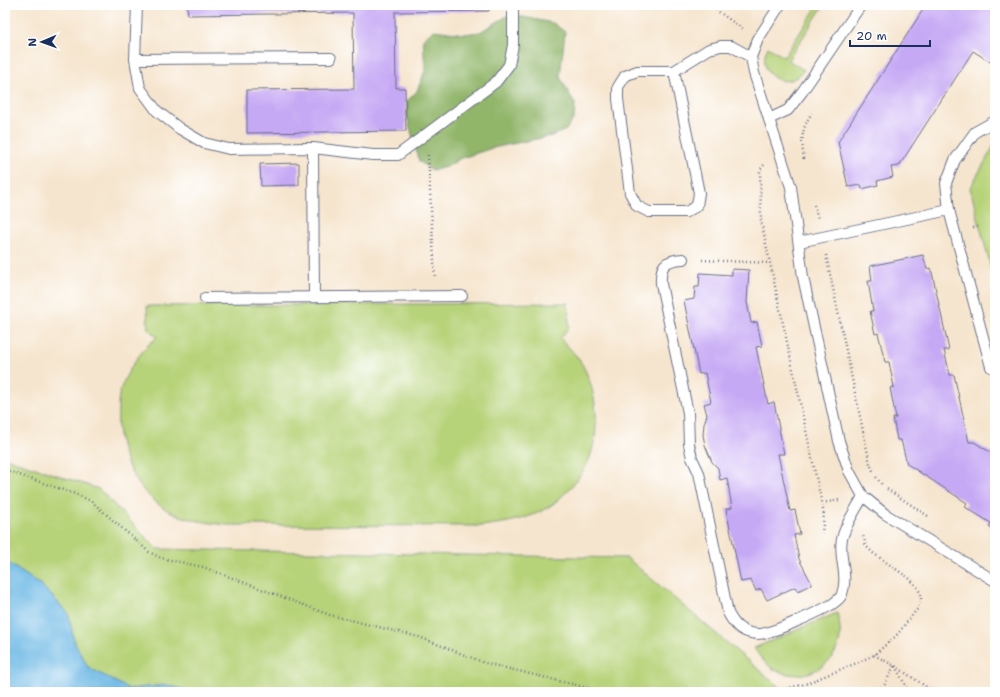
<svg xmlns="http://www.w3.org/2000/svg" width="1000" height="697" font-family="'Shantell Sans',sans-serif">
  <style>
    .green { fill: #b7d379; stroke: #69816c }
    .forest { fill: #91b569; stroke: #567264 }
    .water { fill: #6bb7e4; stroke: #4373a1 }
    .building { fill: #c6a9f4 }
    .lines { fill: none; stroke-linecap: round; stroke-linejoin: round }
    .service-casing { stroke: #686f85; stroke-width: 12 }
    .path { stroke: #686f85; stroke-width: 2.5; stroke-dasharray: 1 3; stroke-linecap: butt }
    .service { stroke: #fff; stroke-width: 10 }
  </style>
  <rect width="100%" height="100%" fill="#fff"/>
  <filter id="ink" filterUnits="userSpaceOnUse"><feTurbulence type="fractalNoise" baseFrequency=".025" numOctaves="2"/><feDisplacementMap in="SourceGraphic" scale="8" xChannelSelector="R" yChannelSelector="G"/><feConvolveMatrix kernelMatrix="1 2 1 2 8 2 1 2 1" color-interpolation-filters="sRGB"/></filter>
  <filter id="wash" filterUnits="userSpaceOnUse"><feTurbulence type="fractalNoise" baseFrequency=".012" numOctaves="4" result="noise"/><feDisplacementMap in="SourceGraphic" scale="16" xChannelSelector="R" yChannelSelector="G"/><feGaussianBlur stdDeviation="0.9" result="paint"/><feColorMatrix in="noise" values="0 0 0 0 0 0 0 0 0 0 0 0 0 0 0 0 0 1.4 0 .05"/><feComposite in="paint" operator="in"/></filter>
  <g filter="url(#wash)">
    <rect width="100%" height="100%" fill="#f6e5ce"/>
    <g class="green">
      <path d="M 818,5 L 824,5 L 788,60 L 804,70 C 785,95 754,72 768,47 L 784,57 Z"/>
      <polygon points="995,144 995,284 970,188"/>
      <path d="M 568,303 L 569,328 L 560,338 C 568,346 576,355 582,364 C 598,393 601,432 588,462 C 582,476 566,494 553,504 C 533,519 506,523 481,526 L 228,525 C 209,523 193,521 175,514 C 136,497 115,451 118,410 C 118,406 118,400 119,395 C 123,380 132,364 142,352 C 146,346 152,342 157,337 L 148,329 L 147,306 Z"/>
      <polygon points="5,458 99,489 157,549 627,558 785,692 193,692 167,685 129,689 87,667 74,641 68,613 41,585 5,561"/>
      <path d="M 837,613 C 840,623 842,636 838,646 C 829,670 801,681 778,671 C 767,667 760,657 754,648 Z"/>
    </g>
    <polygon class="forest" points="507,16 523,17 553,23 565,32 560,77 575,104 574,118 566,130 552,136 492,148 459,159 447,167 431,170 419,161 407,116 407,101 417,91 425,71 423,39 434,30 464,34 480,32"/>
    <polygon class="water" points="5,561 41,585 68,613 74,641 88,667 129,689 167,685 193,692 5,692"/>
    <g id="blocks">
      <g class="building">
        <polygon points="187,5 489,5 489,11 395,12 396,88 405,88 406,131 247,133 247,90 354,89 353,13 188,15"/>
        <polygon points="926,5 993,5 995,7 995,65 973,51 899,166 891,167 893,177 877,181 878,185 862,189 861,185 848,187 838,142"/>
        <polygon points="299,163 299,185 261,186 260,164"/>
        <polygon points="923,255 927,269 931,268 949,350 944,350 950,375 954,375 969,442 974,442 995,455 995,531 989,527 991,523 965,507 967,503 907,464 901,440 897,440 893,418 896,418 890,388 894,387 889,362 885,362 878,333 875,334 870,311 873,311 868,281 872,281 870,266"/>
        <polygon points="732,269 749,270 747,302 751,323 757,322 762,346 756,347 768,404 774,402 784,454 778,454 790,511 795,510 800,534 794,535 799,559 812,584 798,591 795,587 767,600 761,589 756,591 751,580 741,582 726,509 732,508 727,478 720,480 718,468 712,462 705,445 703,435 704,424 707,415 704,404 711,402 705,373 699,374 684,301 694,299 695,287 699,287 700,273 732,275"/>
      </g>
    </g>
  </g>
  <g filter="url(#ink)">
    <use href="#blocks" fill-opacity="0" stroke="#686f85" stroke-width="1"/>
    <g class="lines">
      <g class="service-casing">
        <g id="service">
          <polyline points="137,5 135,59 140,88 157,111 180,129 204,143 229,149 313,148 373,155 398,155 496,82 509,65 513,45 513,5"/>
          <polyline points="780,5 758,39 751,57 754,73 791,187 803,277 839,441 849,471 863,496 885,514 995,581"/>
          <polyline points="135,59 331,58"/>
          <polyline points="674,71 699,193 697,206 686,212 649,212 637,206 630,193 618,99 618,87 625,76 637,71 674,71 709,49 721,46 731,46 751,57"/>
          <polyline points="769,119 788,110 802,92 861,5"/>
          <polyline points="995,121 975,132 955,160 946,183 949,210 991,367 995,369"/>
          <polyline points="313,148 314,297"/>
          <polyline points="799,242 949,210"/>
          <path d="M 683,259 C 664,260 660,266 661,284 L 688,413 L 689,444 L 692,458 L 699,473 L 728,613 C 735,626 742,633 758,634 C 769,635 818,612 829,606 C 833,604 841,598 842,594 C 849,575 838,557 842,539 C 845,524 856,510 863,496"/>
          <polyline points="205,298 462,296"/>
        </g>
      </g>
      <g class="path">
        <polyline points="709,5 743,29"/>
        <polyline points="428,155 435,278"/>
        <path d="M 804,159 C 801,140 801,129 812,113"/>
        <polyline points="764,165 760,170 761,221 824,514 822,533"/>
        <polyline points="814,205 818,219"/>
        <polyline points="973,228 980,226"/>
        <polyline points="826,255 870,464 874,473"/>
        <polyline points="702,260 770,263"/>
        <polyline points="5,470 75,494 91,501 149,552 161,558 203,567 330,615 419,637 485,663 605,692"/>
        <polyline points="876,477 883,486"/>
        <polyline points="887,489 928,516"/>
        <polyline points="822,503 839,500"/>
        <polyline points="874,655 895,666 934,692"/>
        <polyline points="895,666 909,692"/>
        <polyline points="771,692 805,684 859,662 874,655 896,636 918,608 921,601 921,595 918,588 910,579 873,553 866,546 863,535"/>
        <polyline points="881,692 894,666"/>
      </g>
      <use href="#service" class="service"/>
    </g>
  </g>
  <rect width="1000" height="697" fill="none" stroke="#fff" stroke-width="20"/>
  <g transform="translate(42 42) rotate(268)" stroke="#ffffff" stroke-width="3" paint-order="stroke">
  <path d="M0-3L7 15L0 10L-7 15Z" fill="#1b2f5e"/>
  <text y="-6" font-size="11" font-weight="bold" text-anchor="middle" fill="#1b2f5e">N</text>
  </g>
  <path d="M850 40v6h80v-6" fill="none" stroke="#1b2f5e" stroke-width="2"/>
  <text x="856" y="40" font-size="12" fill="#1b2f5e" stroke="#ffffff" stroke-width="3" paint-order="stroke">20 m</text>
</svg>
